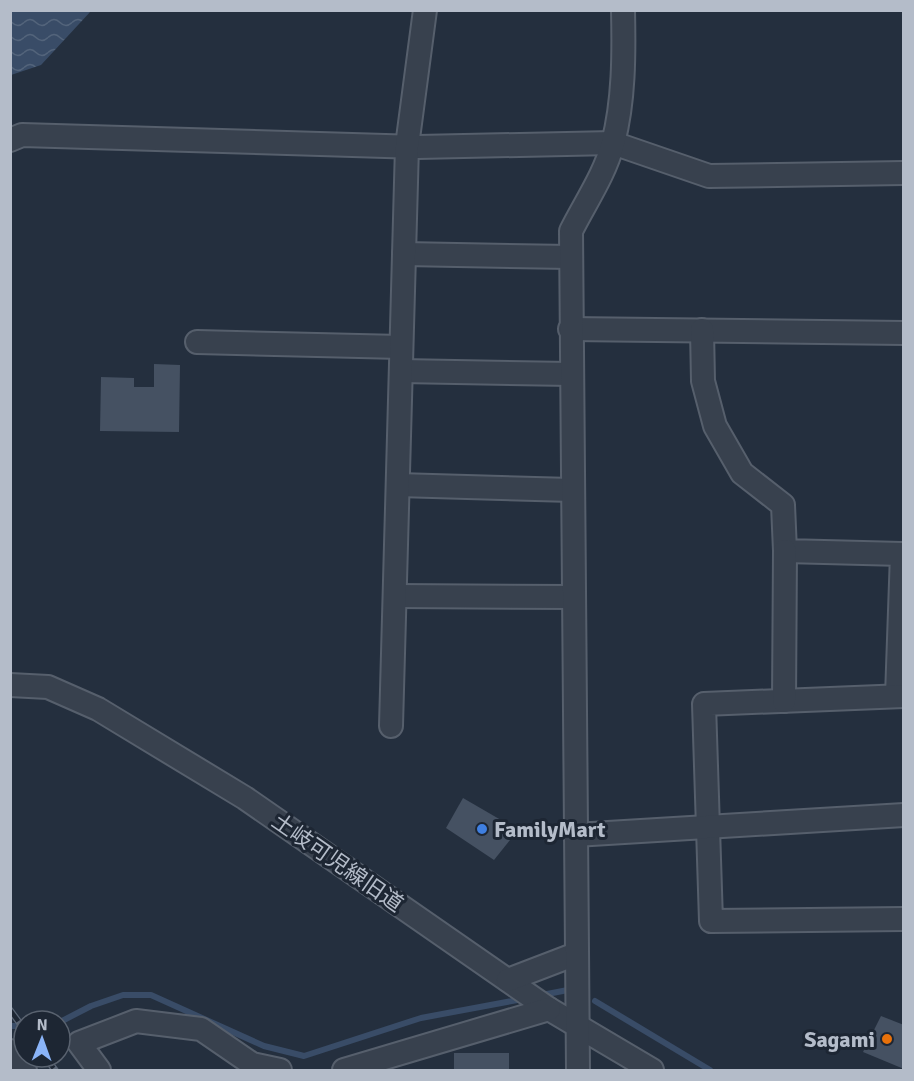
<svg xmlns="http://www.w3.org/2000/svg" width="914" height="1081" font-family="Signika,'Noto Sans JP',sans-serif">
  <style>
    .water { fill: url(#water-waves) }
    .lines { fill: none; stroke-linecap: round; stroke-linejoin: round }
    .stream { stroke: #394c67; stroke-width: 6 }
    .building { fill: #455162 }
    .minor-casing { stroke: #565f6c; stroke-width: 26 }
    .minor { stroke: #38414e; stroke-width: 22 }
    .rail-casing { stroke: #5a6575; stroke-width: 7 }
    .rail { stroke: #1d2633; stroke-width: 4.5; stroke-dasharray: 14; stroke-linecap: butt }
    .shop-dot { fill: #3f7fe0; stroke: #1d2633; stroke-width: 2 }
    .food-dot { fill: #e8710a; stroke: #1d2633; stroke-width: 2 }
    .labels { text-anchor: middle; stroke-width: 6; stroke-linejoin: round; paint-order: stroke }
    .poi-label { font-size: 22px; font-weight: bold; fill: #b4bcc9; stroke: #1d2633; text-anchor: start }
    .street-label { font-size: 22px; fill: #b4bcc9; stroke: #1d2633 }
  </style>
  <defs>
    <pattern id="water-waves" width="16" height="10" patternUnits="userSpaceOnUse" patternTransform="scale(1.5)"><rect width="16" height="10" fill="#394c67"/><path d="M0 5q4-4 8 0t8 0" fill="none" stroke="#53647b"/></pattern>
  </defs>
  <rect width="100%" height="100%" fill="#242f3e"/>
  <polygon class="water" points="10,11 11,10 91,11 41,65 11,75"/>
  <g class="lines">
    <g class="stream">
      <polyline points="542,995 573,989"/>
      <polyline points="595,1001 710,1070"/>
      <polyline points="60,1022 91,1006 123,995 151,995 264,1046 304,1056 421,1018 523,999"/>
      <polyline points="10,1026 24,1026"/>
    </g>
  </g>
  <g class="building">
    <polygon points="154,364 180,365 179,432 100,431 101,377 134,378 134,387 154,387"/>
    <polygon points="463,798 518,830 494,860 446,828"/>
    <polygon points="881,1016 904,1025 904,1069 863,1052"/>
    <rect x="454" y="1053" width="55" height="17"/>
  </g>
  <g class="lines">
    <g class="minor-casing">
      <g id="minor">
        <polyline points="10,140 22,135 418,147 613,143 709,176 904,173"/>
        <polyline points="404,254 570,257"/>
        <polyline points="570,329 904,333"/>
        <polyline points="702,330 703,381 715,426 742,473 783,505 785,551 902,554 897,696"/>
        <polyline points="197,342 401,347"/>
        <polyline points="401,371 571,374"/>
        <polyline points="398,485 572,490"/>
        <polyline points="395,596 573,597"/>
        <polyline points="10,685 48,687 98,709 245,798 549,1009 652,1070"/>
        <polyline points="904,696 704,704 711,921 904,919"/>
        <polyline points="784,701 785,551"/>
        <polyline points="391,726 407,146 425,10"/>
        <polyline points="575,835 904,815"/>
        <polyline points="508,980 576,954"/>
        <polyline points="10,1051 25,1070"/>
        <polyline points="99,1070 79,1043 136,1021 201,1029 252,1064 280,1070"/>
        <polyline points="344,1070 549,1009"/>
        <path d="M 578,1070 L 571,231 C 585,203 605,174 613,143 C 624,101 624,54 623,10"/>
      </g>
    </g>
    <use href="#minor" class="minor"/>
    <g class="rail-casing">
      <g id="rail">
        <polyline points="10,1010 24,1029"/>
        <polyline points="45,1057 55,1070"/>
      </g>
    </g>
    <use href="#rail" class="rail"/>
  </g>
  <circle class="shop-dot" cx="482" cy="829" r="6"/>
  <circle class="food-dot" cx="887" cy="1039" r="6"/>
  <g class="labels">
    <g class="poi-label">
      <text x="494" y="837">FamilyMart</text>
      <text x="875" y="1047" text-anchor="end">Sagami</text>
    </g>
    <g class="street-label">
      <text transform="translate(338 862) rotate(35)" y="8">土岐可児線旧道</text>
    </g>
  </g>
  <rect width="914" height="1081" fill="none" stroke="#b4bcc9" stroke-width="24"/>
  <g transform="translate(42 1039) rotate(1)"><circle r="28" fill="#1d2633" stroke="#59626f" stroke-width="1.5"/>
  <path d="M0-4.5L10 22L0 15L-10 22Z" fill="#8ab4f8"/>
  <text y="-9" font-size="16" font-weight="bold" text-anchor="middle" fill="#b4bcc9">N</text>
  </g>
</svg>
